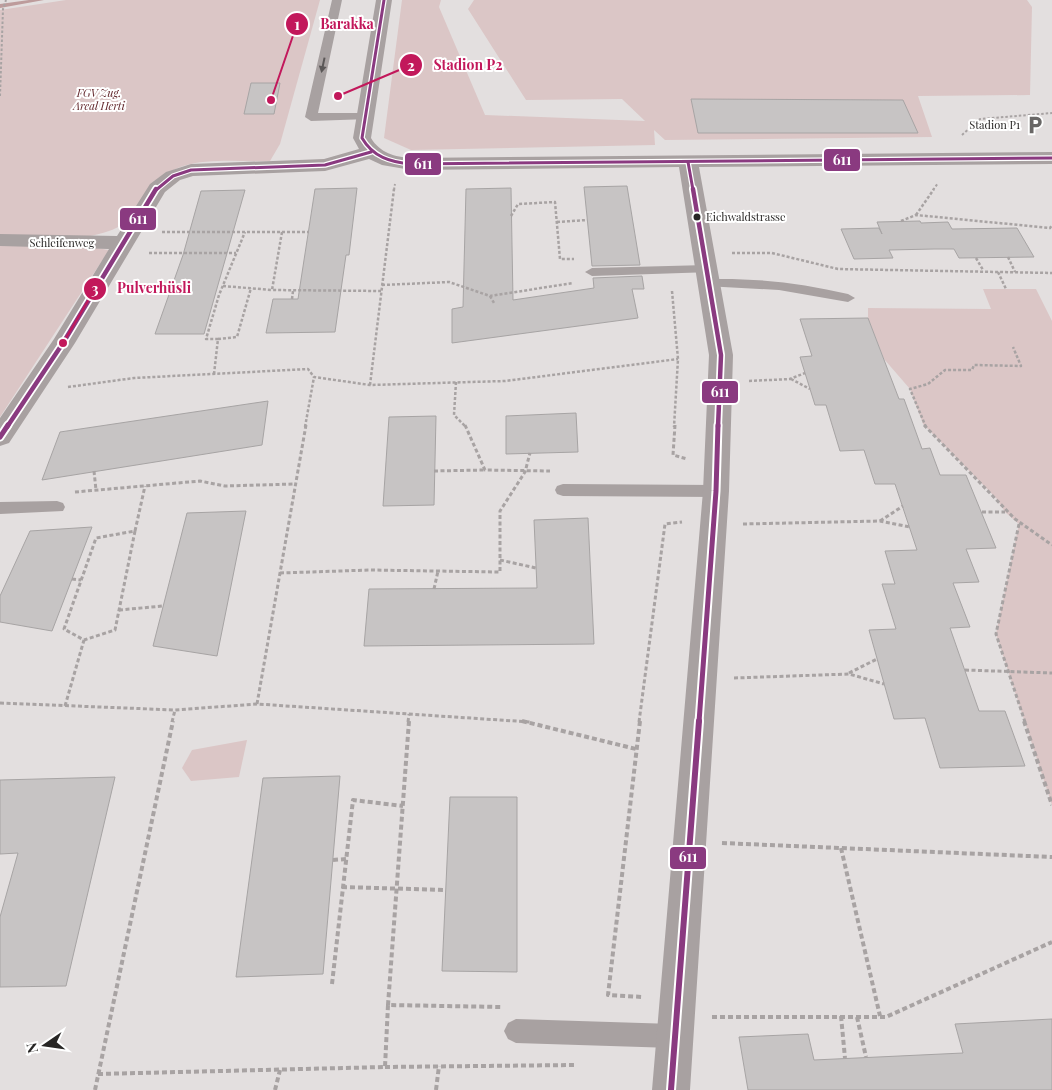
<svg xmlns="http://www.w3.org/2000/svg" width="1052" height="1090" font-family="'Playfair Display',serif">
  <style>
    .green { fill: #dbc6c6 }
    .lines { fill: none; stroke-linecap: round; stroke-linejoin: round }
    .stream { fill: #bd9c9c; fill-rule: evenodd }
    .building { fill: #c7c4c4; stroke: #a7a4a4 }
    .path-far3 { stroke: #a8a3a3; stroke-width: 2; stroke-dasharray: 2.5 2; stroke-linecap: butt }
    .path-far2 { stroke: #a8a3a3; stroke-width: 2.5; stroke-dasharray: 3 2; stroke-linecap: butt }
    .path-far1 { stroke: #a8a3a3; stroke-width: 3; stroke-dasharray: 4 2.5; stroke-linecap: butt }
    .path { stroke: #a8a3a3; stroke-width: 4; stroke-dasharray: 5 3; stroke-linecap: butt }
    .lane { fill: #a8a1a1; fill-rule: evenodd }
    .street { fill: #a8a1a1; fill-rule: evenodd }
    .bus-1-far3-casing { stroke: #fff; stroke-width: 5.5 }
    .bus-1-far2-casing { stroke: #fff; stroke-width: 8 }
    .bus-1-far1-casing { stroke: #fff; stroke-width: 9 }
    .bus-1-casing { stroke: #fff; stroke-width: 10 }
    .bus-1-far3 { stroke: #8a3a80; stroke-width: 3 }
    .bus-1-far2 { stroke: #8a3a80; stroke-width: 4.5 }
    .bus-1-far1 { stroke: #8a3a80; stroke-width: 5 }
    .bus-1 { stroke: #8a3a80; stroke-width: 6 }
    .oneway { fill: #5b5757 }
    .bus-dot { fill: #282625; stroke: #fff; stroke-width: 2 }
    .labels { text-anchor: middle; stroke-width: 4; stroke-linejoin: round; paint-order: stroke }
    .far-park-label { font-size: 11px; font-style: italic; fill: #61252a; stroke: #fff }
    .far-poi-label { font-size: 11px; fill: #282625; stroke: #fff; text-anchor: end }
    .bus-label { font-size: 11px; fill: #282625; stroke: #fff; text-anchor: start }
    .far-street-label { font-size: 11px; fill: #282625; stroke: #fff }
    .leader { fill: none; stroke: #c2185b; stroke-width: 2 }
    .callout-dot { fill: #c2185b; stroke: #fff; stroke-width: 2 }
    .mark-label { font-size: 15px; text-anchor: middle; font-weight: bold; fill: #fff }
    .callout-label { font-size: 14px; text-anchor: middle; font-weight: bold; fill: #c2185b; stroke: #fff; stroke-width: 4; stroke-linejoin: round; paint-order: stroke }
    .line-badge { stroke: #fff; stroke-width: 2 }
    .badge-label { font-size: 14px; text-anchor: middle; font-weight: bold; fill: #fff }
  </style>
  <rect width="100%" height="100%" fill="#e3dfdf"/>
  <g class="green">
    <path d="M 66,0 L 320,0 L 280,144 L 270,161 C 243,162 210,158 183,166 C 156,174 146,203 127,221 C 112,235 77,238 58,242 L 109,250 L 0,417 L 0,10 Z"/>
    <polygon points="402,0 441,0 439,7 485,115 645,121 622,99 526,100 468,9 474,0 1027,0 1032,7 1030,95 918,96 932,137 665,140 654,130 655,145 411,150 384,138"/>
    <polygon points="983,289 1036,289 1052,321 1052,805 996,634 1019,524 1005,512 997,499 923,424 910,389 884,359 868,318 868,308 991,309"/>
    <polygon points="247,740 239,777 191,781 182,768 192,750"/>
  </g>
  <g class="lines">
    <polygon class="stream" points="29,0 44,0 0,8 0,4"/>
  </g>
  <g class="building">
    <polygon points="251,83 280,83 274,114 244,114"/>
    <polygon points="691,99 903,100 918,133 698,133"/>
    <polygon points="627,186 640,265 592,266 584,187"/>
    <polygon points="357,188 349,255 346,255 335,332 266,333 273,299 298,299 315,189"/>
    <polygon points="511,188 513,300 594,288 593,278 642,276 644,289 632,289 638,318 452,343 452,309 463,307 466,189"/>
    <polygon points="245,190 204,334 155,334 183,255 201,191"/>
    <polygon points="920,221 921,223 948,222 952,229 1017,228 1034,257 959,258 954,249 934,249 889,250 893,258 854,259 841,229 879,228 882,234 877,222"/>
    <polygon points="868,318 899,399 904,399 922,449 930,448 940,475 966,475 996,548 966,549 979,582 953,583 970,627 950,628 979,711 1005,711 1025,766 940,768 925,718 894,719 869,630 896,629 882,584 895,584 885,551 917,550 895,484 875,484 864,450 840,451 826,405 815,405 800,357 812,356 800,319"/>
    <polygon points="268,401 262,445 42,480 60,432"/>
    <polygon points="576,413 578,452 506,454 506,416"/>
    <polygon points="436,416 434,505 383,506 389,417"/>
    <polygon points="246,511 217,656 153,646 187,513"/>
    <polygon points="588,518 594,644 364,646 369,589 537,588 534,520"/>
    <polygon points="92,527 52,631 0,622 0,596 30,531"/>
    <polygon points="340,776 323,974 236,977 263,778"/>
    <polygon points="115,777 66,986 0,987 0,917 18,853 0,854 0,780"/>
    <polygon points="450,797 517,797 517,972 442,971"/>
    <polygon points="1052,1019 1052,1090 748,1090 739,1037 808,1034 814,1060 963,1053 955,1024"/>
  </g>
  <g class="lines">
    <g class="path-far3">
      <polyline points="0,96 3,9 6,0"/>
      <polyline points="962,135 980,119 1052,113"/>
      <polyline points="394,190 395,184"/>
      <polyline points="933,190 938,183"/>
    </g>
    <g class="path-far2">
      <polyline points="916,215 934,189"/>
      <polyline points="511,216 518,204 555,202 560,259 574,259"/>
      <polyline points="901,221 916,215 1050,228 1052,225"/>
      <polyline points="557,222 587,220"/>
      <polyline points="162,232 309,232"/>
      <polyline points="282,232 272,290 381,291"/>
      <polyline points="149,253 236,253"/>
      <polyline points="732,253 772,253 838,269 1052,273"/>
      <polyline points="1008,257 1015,272"/>
      <polyline points="976,258 983,270"/>
      <polyline points="998,272 1006,289"/>
      <polyline points="382,285 449,282 490,296 573,283"/>
      <polyline points="223,286 272,290"/>
      <polyline points="672,291 678,359 674,427"/>
      <polyline points="490,296 494,303"/>
      <polyline points="292,299 293,291"/>
      <polyline points="218,339 237,337 251,288"/>
      <polyline points="214,374 218,339 206,339 219,295 245,232"/>
      <polyline points="791,379 810,389"/>
      <polyline points="749,381 790,379 805,373"/>
      <polyline points="456,382 454,415 466,427"/>
      <polyline points="370,385 394,189"/>
      <polyline points="68,387 134,378 308,369 314,377 370,385 505,381 678,359"/>
      <polyline points="305,427 314,377"/>
      <polyline points="926,427 910,389 928,384 945,370 972,370 974,365 1021,366 1013,347"/>
    </g>
    <g class="path-far1">
      <polyline points="465,425 485,470 550,471"/>
      <polyline points="675,425 673,455 687,459"/>
      <polyline points="924,425 1015,519 1052,545"/>
      <polyline points="94,471 96,490"/>
      <polyline points="434,471 485,470"/>
      <polyline points="75,492 200,481 225,486 295,484"/>
      <polyline points="982,512 1005,512"/>
      <polyline points="880,521 903,506"/>
      <polyline points="743,524 880,521 910,527"/>
      <polyline points="1019,524 996,634 1025,722"/>
      <polygon points="135,531 115,630 84,640 64,629 96,538"/>
      <polyline points="135,531 145,486"/>
      <polyline points="500,560 536,568"/>
      <polyline points="280,573 370,570 500,572 500,511 525,472 530,453"/>
      <polyline points="72,579 81,580"/>
      <polyline points="434,589 438,571"/>
      <polyline points="119,610 163,606"/>
      <polyline points="965,670 1052,673"/>
      <polyline points="849,673 877,659"/>
      <polyline points="734,678 849,674 884,684"/>
      <polyline points="0,703 175,710 257,704 530,722"/>
      <polyline points="257,704 306,425"/>
      <polyline points="65,706 84,640"/>
      <polyline points="172,722 175,710"/>
      <polyline points="408,722 409,714"/>
      <polyline points="639,722 665,524 682,522"/>
    </g>
    <g class="path">
      <polyline points="409,721 388,1005 501,1007"/>
      <polyline points="522,721 636,749"/>
      <polyline points="640,721 608,995 643,997"/>
      <polyline points="1024,721 1052,805"/>
      <polyline points="722,843 1052,857"/>
      <polyline points="841,848 880,1016"/>
      <polyline points="333,860 346,859"/>
      <polyline points="342,887 446,890"/>
      <polyline points="332,984 353,800 403,806"/>
      <polyline points="841,1016 845,1058"/>
      <polyline points="712,1017 886,1017 1052,942"/>
      <polyline points="857,1017 866,1057"/>
      <polyline points="385,1067 575,1065"/>
      <polyline points="98,1074 385,1067 388,1005"/>
      <polyline points="95,1090 173,721"/>
      <polyline points="275,1090 280,1070"/>
      <polyline points="436,1090 439,1066"/>
    </g>
    <g class="lane">
      <polygon points="332,0 342,0 318,113 365,113 371,117 369,119 311,121 305,117"/>
      <polygon points="707,265 714,269 712,272 592,276 585,272 592,268"/>
      <path d="M 710,279 C 757,278 802,283 848,294 L 855,298 L 848,302 L 779,290 L 705,286 L 703,283 L 705,280 Z"/>
      <polygon points="563,484 716,485 722,487 724,491 722,495 716,497 563,496 557,494 555,490 557,486"/>
      <polygon points="57,501 63,503 65,507 63,511 0,514 0,502"/>
      <polygon points="516,1019 673,1024 682,1027 685,1036 682,1045 673,1048 516,1043 508,1039 504,1031 508,1023"/>
    </g>
    <path class="street" d="M 376,0 L 392,0 L 371,138 C 380,153 395,157 411,158 L 1052,152 L 1052,164 L 699,167 L 733,355 L 729,491 L 690,1090 L 652,1090 L 703,491 L 709,355 L 679,167 L 411,170 L 382,165 L 369,159 L 325,171 L 193,176 L 180,180 L 165,192 L 75,343 L 9,443 L 0,446 L 0,418 L 54,339 L 109,249 L 0,246 L 0,234 L 117,236 L 150,184 L 166,172 L 191,164 L 324,159 L 359,149 L 353,138 Z"/>
    <g class="bus-1-far3-casing">
      <g id="bus-1-far3">
        <path d="M 384,0 L 362,138 C 373,157 390,162 411,164 L 1052,158"/>
        <polyline points="688,162 693,190"/>
        <polyline points="156,190 173,176 191,170 325,165 371,152"/>
      </g>
    </g>
    <g class="bus-1-far2-casing">
      <g id="bus-1-far2">
        <polyline points="693,189 721,355 718,427"/>
        <polyline points="7,427 63,343 156,189"/>
      </g>
    </g>
    <g class="bus-1-far1-casing">
      <g id="bus-1-far1">
        <polyline points="0,437 8,425"/>
        <polyline points="699,722 716,491 718,425"/>
      </g>
    </g>
    <g class="bus-1-casing">
      <polyline id="bus-1" points="671,1090 699,721"/>
    </g>
    <use href="#bus-1-far3" class="bus-1-far3"/>
    <use href="#bus-1-far2" class="bus-1-far2"/>
    <use href="#bus-1-far1" class="bus-1-far1"/>
    <use href="#bus-1" class="bus-1"/>
  </g>
  <defs><path id="oneway-solid" d="M-6-.8H1V-3.2L6.5 0L1 3.2V.8H-6Z" transform="scale(1.25)"/></defs>
  <use class="oneway" href="#oneway-solid" transform="translate(323 65) rotate(102)"/>
  <defs>
    <g id="parking-bare" transform="scale(1.5)"><path d="M-3.5-5.5H1a3.5 3.5 0 0 1 0 7H-1V5.5H-3.5ZM-1-3.4V-.6H.8a1.4 1.4 0 0 0 0-2.8Z" fill="#696766" stroke="#fff" stroke-width="2.5" paint-order="stroke"/></g>
  </defs>
  <g fill-rule="evenodd">
    <use href="#parking-bare" x="1035" y="125"/>
  </g>
  <circle class="bus-dot" cx="697" cy="217" r="4.5"/>
  <g class="labels">
    <g class="far-park-label">
      <text x="99" y="97">FGV Zug,<tspan x="99" dy="13">Areal Herti</tspan></text>
    </g>
    <g class="far-poi-label">
      <text x="1020" y="129">Stadion P1</text>
    </g>
    <g class="bus-label">
      <text x="706" y="221">Eichwaldstrasse</text>
    </g>
    <g class="far-street-label">
      <text x="62" y="247">Schleifenweg</text>
    </g>
  </g>
  <path class="leader" d="M271 100L297 24M338 96L411 65M63 343L95 289"/>
  <g class="callout-dot">
    <circle cx="271" cy="100" r="5"/>
    <circle cx="338" cy="96" r="5"/>
    <circle cx="63" cy="343" r="5"/>
    <circle cx="297" cy="24" r="12"/>
    <circle cx="411" cy="65" r="12"/>
    <circle cx="95" cy="289" r="12"/>
  </g>
  <g class="mark-label">
    <text x="297" y="30">1</text>
    <text x="411" y="71">2</text>
    <text x="95" y="294">3</text>
  </g>
  <g class="callout-label">
    <text x="347" y="29">Barakka</text>
    <text x="468" y="70">Stadion P2</text>
    <text x="154" y="293">Pulverhüsli</text>
  </g>
  <g class="line-badge">
    <rect x="823" y="148" width="38" height="24" rx="5" fill="#8a3a80"/>
    <rect x="404" y="152" width="38" height="24" rx="5" fill="#8a3a80"/>
    <rect x="119" y="207" width="38" height="24" rx="5" fill="#8a3a80"/>
    <rect x="701" y="380" width="38" height="24" rx="5" fill="#8a3a80"/>
    <rect x="669" y="846" width="38" height="24" rx="5" fill="#8a3a80"/>
  </g>
  <g class="badge-label">
    <text x="842" y="165">611</text>
    <text x="423" y="169">611</text>
    <text x="138" y="224">611</text>
    <text x="720" y="397">611</text>
    <text x="688" y="862">611</text>
  </g>
  <g transform="translate(45 1045) rotate(257)" stroke="#ffffff" stroke-width="4" paint-order="stroke">
  <path d="M0-4L9 19L0 12L-9 19Z" fill="#282625"/>
  <text y="-8" font-size="14" font-weight="bold" text-anchor="middle" fill="#282625">N</text>
  </g>
</svg>
